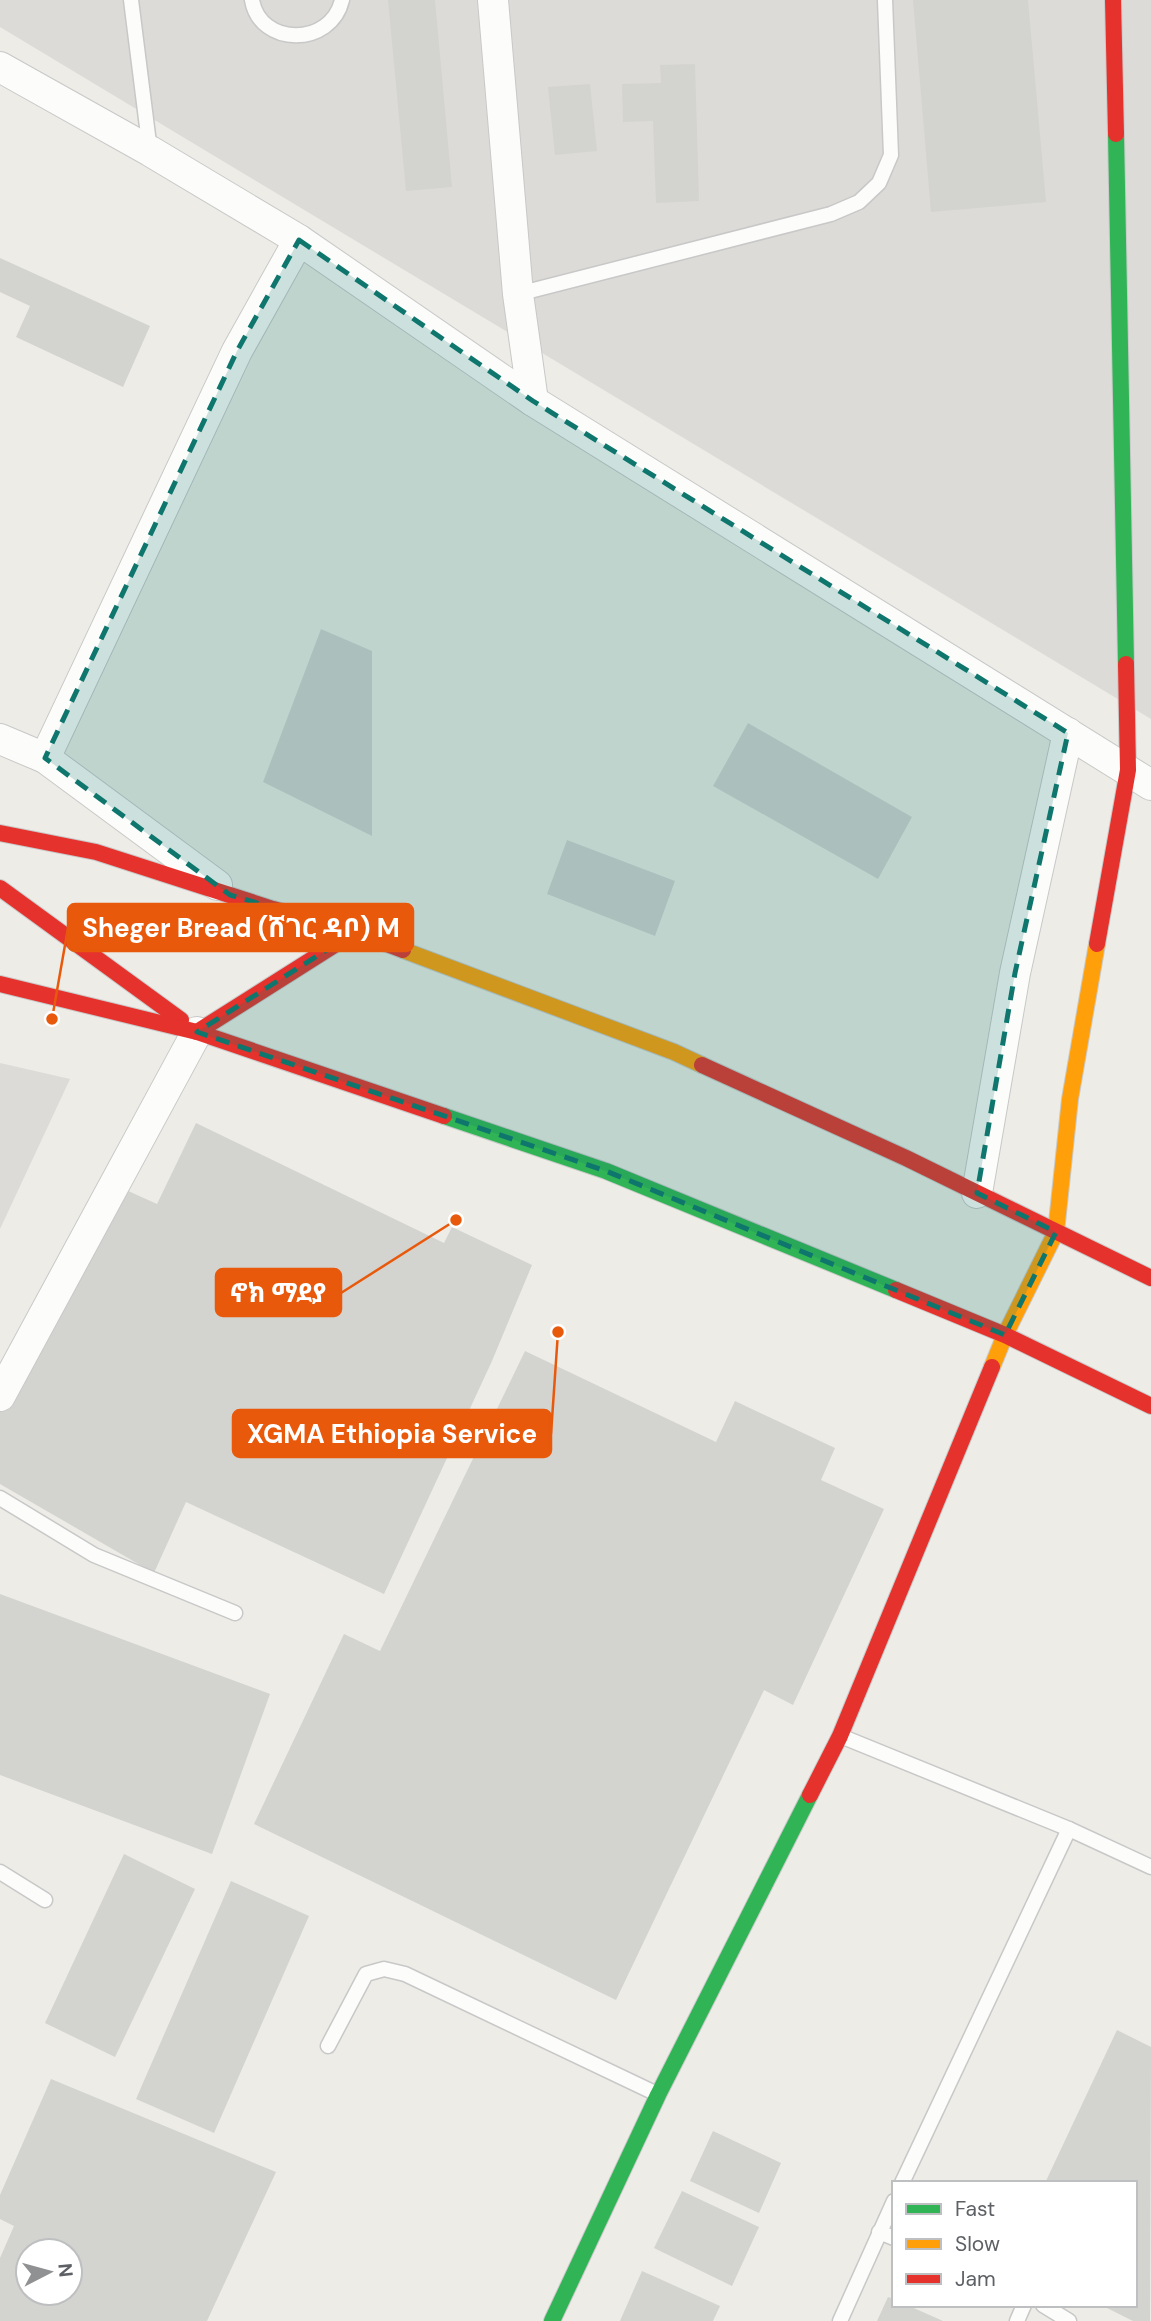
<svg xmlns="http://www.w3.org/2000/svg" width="1151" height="2321" font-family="'DM Sans','Noto Sans Ethiopic',sans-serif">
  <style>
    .industrial { fill: #dddbd7 }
    .building { fill: #d3d3d0; fill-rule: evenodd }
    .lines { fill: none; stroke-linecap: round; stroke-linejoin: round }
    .lane-casing { stroke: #c8c8c8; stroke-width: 17 }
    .street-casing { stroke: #c8c8c8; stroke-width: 32 }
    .fast-casing { stroke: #c9c9c9; stroke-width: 18 }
    .slow-casing { stroke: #c9c9c9; stroke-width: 18 }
    .jam-casing { stroke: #c9c9c9; stroke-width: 18 }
    .lane { stroke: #fcfcfb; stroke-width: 14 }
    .street { stroke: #fcfcfb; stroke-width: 30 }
    .fast { stroke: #30b455; stroke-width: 16 }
    .slow { stroke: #ff9f0a; stroke-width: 16 }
    .jam { stroke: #e5322d; stroke-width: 16 }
    .marked { fill: #0f766e; fill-opacity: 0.2; stroke: #0f766e; stroke-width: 5; stroke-dasharray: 14 9; stroke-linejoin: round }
    .leader { fill: none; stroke: #e8590c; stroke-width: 2.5 }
    .callout-dot { fill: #e8590c; stroke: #fff; stroke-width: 2.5 }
    .callout { fill: #e8590c; stroke: #e8590c; stroke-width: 2.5 }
    .callout-label { font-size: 26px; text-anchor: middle; font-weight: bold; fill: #fff }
  </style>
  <rect width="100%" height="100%" fill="#edece7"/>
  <g class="industrial">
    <polygon points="0,0 1151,0 1151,719 0,27"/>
    <polygon points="0,1063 70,1079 0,1229"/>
  </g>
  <g class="building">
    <polygon points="388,0 435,0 452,187 406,191"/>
    <polygon points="913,0 1028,0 1046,202 931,212"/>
    <polygon points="695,64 699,201 656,203 653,121 623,122 622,84 661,83 660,65"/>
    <polygon points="590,84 597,151 555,155 548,87"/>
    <polygon points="0,258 150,326 123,387 16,337 30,306 0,292"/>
    <polygon points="321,629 372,651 372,836 263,782"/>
    <polygon points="748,723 912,817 878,879 713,786"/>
    <polygon points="567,840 675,881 655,936 547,894"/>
    <polygon points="196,1123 444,1243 452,1227 532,1265 492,1361 384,1594 186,1502 154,1573 0,1484 0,1402 115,1185 157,1204"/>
    <polygon points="525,1351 716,1442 735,1401 835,1448 821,1480 884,1509 793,1705 764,1690 616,2000 254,1824 344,1634 380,1651"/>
    <polygon points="0,1594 270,1694 212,1854 0,1775"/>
    <polygon points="124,1854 195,1889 115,2057 45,2023"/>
    <polygon points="231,1881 309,1916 214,2133 136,2099"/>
    <polygon points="1117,2030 1151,2047 1150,2321 1133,2321 1101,2305 1135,2305 1135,2183 1045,2183"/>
    <path d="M 51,2079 L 276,2172 L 207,2321 L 0,2321 L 0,2258 L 14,2226 L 0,2219 L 0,2195 ZM 28,2251 L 70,2251 L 70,2293 L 28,2293 Z"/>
    <polygon points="713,2131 781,2163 759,2213 690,2181"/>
    <polygon points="682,2191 759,2227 732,2286 654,2248"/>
    <polygon points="642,2271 720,2306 713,2321 620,2321"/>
    <polygon points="888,2297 894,2299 894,2305 907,2305 943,2321 877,2321"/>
  </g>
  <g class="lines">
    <g class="lane-casing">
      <g id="lane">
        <polyline points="131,0 150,151"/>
        <path d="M 252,0 C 260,47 331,47 342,0"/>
        <polyline points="518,294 831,214 859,202 879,183 891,155 885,0"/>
        <polyline points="0,1498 94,1555 235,1613"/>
        <polyline points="843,1737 1069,1829 1151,1867"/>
        <polyline points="0,1872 45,1900"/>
        <polyline points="328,2046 366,1974 384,1969 405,1974 657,2094"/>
        <polyline points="902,2183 1069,1829"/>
        <polyline points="879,2232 894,2238"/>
        <polyline points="1043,2305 1069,2321"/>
        <polyline points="840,2321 894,2201"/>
        <polyline points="1017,2321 1024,2305"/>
      </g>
    </g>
    <g class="street-casing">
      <g id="street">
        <polyline points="493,0 518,294 533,401"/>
        <polyline points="0,67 150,151 299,240 533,401 1151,785"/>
        <polyline points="0,739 45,758 217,885"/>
        <polyline points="45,758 237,351 299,240"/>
        <polyline points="977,1193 1015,973 1068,733"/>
        <polyline points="0,1396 197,1032"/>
      </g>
    </g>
    <g class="fast-casing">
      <g id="fast">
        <polyline points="1116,134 1126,664"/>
        <polyline points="444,1116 606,1171 896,1290"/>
        <polyline points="552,2321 658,2095 810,1795"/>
      </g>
    </g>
    <g class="slow-casing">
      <g id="slow">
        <polyline points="403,950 674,1052 702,1065"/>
        <polyline points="992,1367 1005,1335 1056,1232 1070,1099 1097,944"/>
      </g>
    </g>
    <g class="jam-casing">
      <g id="jam">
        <polyline points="1113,0 1116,134"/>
        <polyline points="0,833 96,852 273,909 355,932 403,950"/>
        <polyline points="0,888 181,1020"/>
        <polyline points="1097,944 1128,770 1126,664"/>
        <polyline points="0,984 197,1032 444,1116"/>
        <polyline points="197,1032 355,932"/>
        <polyline points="702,1065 906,1158 1151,1278"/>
        <polyline points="896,1290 1005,1335 1151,1406"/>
        <polyline points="810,1795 840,1736 992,1367"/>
      </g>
    </g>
    <use href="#lane" class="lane"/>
    <use href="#street" class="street"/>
    <use href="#fast" class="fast"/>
    <use href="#slow" class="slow"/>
    <use href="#jam" class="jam"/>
  </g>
  <path class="marked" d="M 299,240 L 533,401 L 1068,733 L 1015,973 L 977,1193 L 1056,1232 L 1005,1335 L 606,1171 L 197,1032 L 355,932 L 230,895 L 45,758 L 237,351 Z"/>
  <path class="leader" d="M52 1019L68 928M456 1220L341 1293M558 1332L551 1434"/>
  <g class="callout-dot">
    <circle cx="52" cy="1019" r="7"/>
    <circle cx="456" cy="1220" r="7"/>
    <circle cx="558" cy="1332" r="7"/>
  </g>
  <g class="callout">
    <rect x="68" y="904" width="345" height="47" rx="7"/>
    <rect x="216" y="1269" width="125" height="47" rx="7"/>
    <rect x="233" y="1410" width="318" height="47" rx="7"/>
  </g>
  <g class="callout-label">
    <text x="241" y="937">Sheger Bread (ሸገር ዳቦ) M</text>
    <text x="278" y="1302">ኖክ ማደያ</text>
    <text x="392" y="1443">XGMA Ethiopia Service</text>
  </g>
  <rect x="892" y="2181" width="245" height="126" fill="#ffffff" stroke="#bebfc1" stroke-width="2"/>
  <rect x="906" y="2204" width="35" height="10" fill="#30b455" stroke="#bebfc1" stroke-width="2"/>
  <text x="955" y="2216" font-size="21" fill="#5d6065">Fast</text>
  <rect x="906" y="2239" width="35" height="10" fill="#ff9f0a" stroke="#bebfc1" stroke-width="2"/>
  <text x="955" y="2251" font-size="21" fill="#5d6065">Slow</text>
  <rect x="906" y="2274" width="35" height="10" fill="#e5322d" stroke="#bebfc1" stroke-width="2"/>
  <text x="955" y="2286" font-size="21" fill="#5d6065">Jam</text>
  <g transform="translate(49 2272) rotate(84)"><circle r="33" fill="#ffffff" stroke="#bebfc1" stroke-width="2"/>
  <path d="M0-5L12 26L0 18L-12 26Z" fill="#8f9192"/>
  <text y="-10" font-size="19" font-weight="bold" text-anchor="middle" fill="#5d6065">N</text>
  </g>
</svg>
